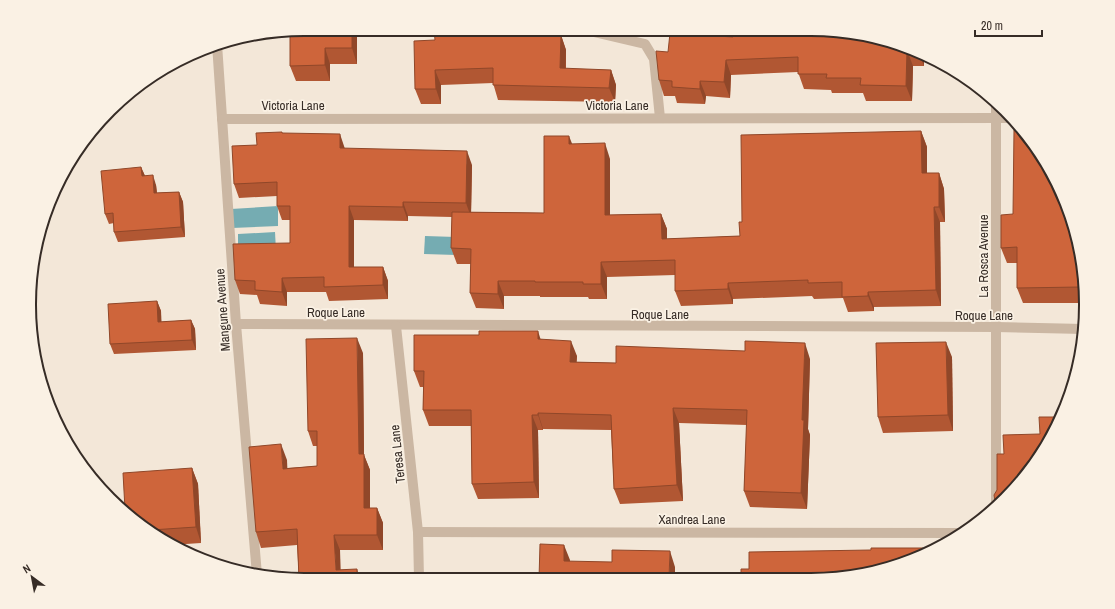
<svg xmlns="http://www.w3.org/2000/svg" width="1115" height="609" font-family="'Archivo Narrow',sans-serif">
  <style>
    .water { fill: #75acb2 }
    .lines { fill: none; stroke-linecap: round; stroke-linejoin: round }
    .street { stroke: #cbb7a3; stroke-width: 10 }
    .wall { fill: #b15733 }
    .shaded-wall { fill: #904729 }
    .building { fill: #ce653b; stroke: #904729 }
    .labels { text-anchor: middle; stroke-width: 3.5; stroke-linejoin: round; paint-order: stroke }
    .street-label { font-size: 13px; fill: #362c26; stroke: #faf1e4 }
    .rim { fill: none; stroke: #362c26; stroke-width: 2 }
  </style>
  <rect width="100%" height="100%" fill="#f3e7d8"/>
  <g class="water">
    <polygon points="278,206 278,226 232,228 231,209"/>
    <polygon points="275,232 276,251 238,252 238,234"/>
    <polygon points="425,236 456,237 456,255 424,254"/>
  </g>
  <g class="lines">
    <g class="street">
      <polyline points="581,29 645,44 654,59 660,118"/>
      <polyline points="217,44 236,324 257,575"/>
      <polyline points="222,119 1012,118"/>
      <polyline points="236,324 996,327 1084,329"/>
      <polyline points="396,326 418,532 419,579"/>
      <polyline points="996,505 996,102"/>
      <polyline points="418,532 965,533"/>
    </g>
  </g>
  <g class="wall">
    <polygon points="304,29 357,29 357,64 330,64 330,81 296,81 290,66"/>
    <polygon points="528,34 561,35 566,50 566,69 611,70 616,85 615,102 498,100 493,83 441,85 441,104 421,104 415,89 435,40"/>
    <polygon points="733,37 882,38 924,56 924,66 913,66 912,101 866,101 863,93 832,93 831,90 804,89 798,72 731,75 730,98 706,96 705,104 677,103 675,96 664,96 659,80 668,52"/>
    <polygon points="921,131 927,147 927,173 939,173 944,189 945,222 940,222 941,306 874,307 874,311 848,312 843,298 814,299 812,296 733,299 733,304 681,306 675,291 675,275 607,277 607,299 589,299 588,297 540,297 540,296 504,296 504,309 476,308 470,293 471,264 457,264 451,248 452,217 408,216 408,221 354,220 354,267 383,267 388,281 388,299 329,301 326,292 287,292 287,306 260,304 257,295 240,294 235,280 290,243 290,220 282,220 277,206 277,196 239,198 234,184 257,145 282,133 345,149 472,165 471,212 544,213 572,144 610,159 610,215 661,214 667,229 667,239 740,236 742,222"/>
    <polygon points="141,167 145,176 156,185 157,193 179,192 183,202 185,237 118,242 114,232 114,223 109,224 105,214"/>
    <polygon points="1013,214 1085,286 1085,303 1023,303 1017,288 1017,263 1007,263 1001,248"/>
    <polygon points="157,301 161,311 161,322 191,320 195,329 196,350 114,354 110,344"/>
    <polygon points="541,339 577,356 576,362 616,363 810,359 808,429 810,435 807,509 750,507 744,491 747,425 679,423 683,501 620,504 614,489 611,430 543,429 543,430 538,430 539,498 478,499 472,484 471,426 429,426 423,410 423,387 420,387 414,371"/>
    <polygon points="363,353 364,455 370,470 370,508 377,508 383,523 383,550 340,550 299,579 297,545 261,548 256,532 287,460 287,468 317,466 317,446 313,446 308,431"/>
    <polygon points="952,357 953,431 883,433 878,417"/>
    <polygon points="1060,417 1017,486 996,505 995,501 1004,454 1040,434"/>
    <polygon points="192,468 198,484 201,543 171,545 167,543 125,509"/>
  </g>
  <g class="shaded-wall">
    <polygon points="352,29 357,29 357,64 352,48"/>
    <polygon points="524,29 526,29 530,41 524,34"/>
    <polygon points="561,35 566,50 565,83 560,68"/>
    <polygon points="325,48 330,64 330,81 325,65"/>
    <polygon points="907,50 913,66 912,101 906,86"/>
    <polygon points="919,54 924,56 924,66"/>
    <polygon points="726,60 731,75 730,98 724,82"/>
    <polygon points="435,70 441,85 441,104 436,89"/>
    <polygon points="611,70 616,85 615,102 609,88"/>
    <polygon points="700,81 706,96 705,104 700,89"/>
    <polygon points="921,131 927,147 927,189 922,173"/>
    <polygon points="340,134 345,149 340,148"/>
    <polygon points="569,136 575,151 569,144"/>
    <polygon points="605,143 610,159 610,231 605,215"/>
    <polygon points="467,151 472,165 471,217 466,203"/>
    <polygon points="141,167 145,176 142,176"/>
    <polygon points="939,173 944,189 945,222 939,207"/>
    <polygon points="153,175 156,185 158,203 154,193"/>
    <polygon points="179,192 183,202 185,237 181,227"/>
    <polygon points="403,202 408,216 408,221 403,207"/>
    <polygon points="349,206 354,220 354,281 349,267"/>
    <polygon points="934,207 940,222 941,306 936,290"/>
    <polygon points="661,214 667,229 667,254 662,239"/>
    <polygon points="601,262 607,277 607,299 601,284"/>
    <polygon points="383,267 388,281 388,299 383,285"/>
    <polygon points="282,278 287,292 287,306 282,292"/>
    <polygon points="498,281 504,296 504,309 498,294"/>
    <polygon points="728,283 733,299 733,304 728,289"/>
    <polygon points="868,292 874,307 874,311 868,296"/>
    <polygon points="157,301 161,311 162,332 158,322"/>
    <polygon points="191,320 195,329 196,350 192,340"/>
    <polygon points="538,331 543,347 538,339"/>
    <polygon points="357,338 363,353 364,455 370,470 370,523 364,508 359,454"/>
    <polygon points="571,341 577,356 576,377 570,362"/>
    <polygon points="946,342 952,357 953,431 948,415"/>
    <polygon points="805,343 810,359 808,429 810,435 807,509 801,493 802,420"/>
    <polygon points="673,408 679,423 683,501 677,485"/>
    <polygon points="538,413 543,429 543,430 538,415"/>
    <polygon points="532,415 538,430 539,498 534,482"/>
    <polygon points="281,444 287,460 288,484 283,469"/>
    <polygon points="192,468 198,484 201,543 196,527"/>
    <polygon points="377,508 383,523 383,550 377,535"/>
    <polygon points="334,535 340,550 341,579 336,570"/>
    <polygon points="564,545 570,560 569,577 564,561"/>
    <polygon points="670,551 675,567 675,578 669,578"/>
    <polygon points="357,569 360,579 357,579"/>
  </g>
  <g class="building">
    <polygon points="304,29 352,29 352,48 325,48 325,65 290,66 290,31"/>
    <polygon points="434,29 524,29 524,34 561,35 560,68 611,70 609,88 493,85 493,68 435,70 436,89 415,89 414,41 435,40"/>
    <polygon points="733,29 828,30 882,38 911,50 907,50 906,86 860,85 861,78 826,78 827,74 798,74 798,57 726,60 724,82 700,81 700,89 672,87 672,81 659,80 656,51 668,52 670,33 733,37"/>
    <polygon points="1014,130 1023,130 1029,137 1057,182 1077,233 1085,289 1080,289 1080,287 1017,288 1017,247 1001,248 1001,215 1013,214"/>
    <polygon points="921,131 922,173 939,173 939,207 934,207 936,290 868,292 868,296 842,297 842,282 808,283 808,280 728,283 728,289 675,291 675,260 601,262 601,284 583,284 583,282 535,282 535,281 498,281 498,294 470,293 471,249 451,248 452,212 544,213 544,136 569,136 569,144 605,143 605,215 661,214 662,239 740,236 739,222 742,222 741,135"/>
    <polygon points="282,132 282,133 340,134 340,148 467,151 466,203 403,202 403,207 349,206 349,267 383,267 383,285 324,287 324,277 282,278 282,292 255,290 255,281 235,280 233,244 290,243 290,206 277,206 277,182 234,184 232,146 257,145 256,133"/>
    <polygon points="141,167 142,176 153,175 154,193 179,192 181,227 114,232 113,213 105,214 101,171"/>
    <polygon points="157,301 158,322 191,320 192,340 110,344 108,304"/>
    <polygon points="479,331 538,331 538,339 571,341 570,362 616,363 616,346 745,351 745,341 805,343 802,420 804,420 801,493 744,491 747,410 673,408 677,485 614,489 611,415 538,413 538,415 532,415 534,482 472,484 471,410 423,410 424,371 414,371 414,335 479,335"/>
    <polygon points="357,338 359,454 364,454 364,508 377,508 377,535 334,535 336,570 357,569 357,579 299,579 297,529 256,532 249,447 281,444 283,469 317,466 317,431 308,431 306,339"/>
    <polygon points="946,342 948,415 878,417 876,343"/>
    <polygon points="1039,417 1060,417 1060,419 1049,442 1017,486 1001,501 995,501 994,495 997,490 997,454 1004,454 1003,435 1040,434"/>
    <polygon points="192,468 196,527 151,530 125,509 123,473"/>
    <polygon points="540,544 564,545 564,561 612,562 612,550 670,551 669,578 539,579"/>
    <polygon points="871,548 923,548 923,554 899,565 846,578 741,578 741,569 749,569 749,552 871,550"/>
  </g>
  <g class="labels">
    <g class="street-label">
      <text x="293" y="110">Victoria Lane</text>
      <text x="617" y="110">Victoria Lane</text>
      <text transform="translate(983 256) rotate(-90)" y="5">La Rosca Avenue</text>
      <text transform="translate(222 310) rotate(-94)" y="5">Mangune Avenue</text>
      <text x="336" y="317">Roque Lane</text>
      <text x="660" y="319">Roque Lane</text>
      <text x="984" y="320">Roque Lane</text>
      <text transform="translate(397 454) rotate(-96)" y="5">Teresa Lane</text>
      <text x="692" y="524">Xandrea Lane</text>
    </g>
  </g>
  <path d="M0 0H1115V609H0ZM304 36H811A268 268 0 0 1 1079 304V305A268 268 0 0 1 811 573H304A268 268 0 0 1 36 305V304A268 268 0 0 1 304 36Z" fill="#faf1e4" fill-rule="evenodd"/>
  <path class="rim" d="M304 36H811A268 268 0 0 1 1079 304V305A268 268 0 0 1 811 573H304A268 268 0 0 1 36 305V304A268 268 0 0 1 304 36Z"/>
  <g transform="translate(32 577) rotate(328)" stroke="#faf1e4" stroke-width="3" paint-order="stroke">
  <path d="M0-3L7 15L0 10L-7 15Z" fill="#362c26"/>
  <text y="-6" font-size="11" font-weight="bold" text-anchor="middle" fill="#362c26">N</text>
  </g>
  <path d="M975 30v6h67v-6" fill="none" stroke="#362c26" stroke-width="2"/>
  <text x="981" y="30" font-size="12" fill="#362c26" stroke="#faf1e4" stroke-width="3" paint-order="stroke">20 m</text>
</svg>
